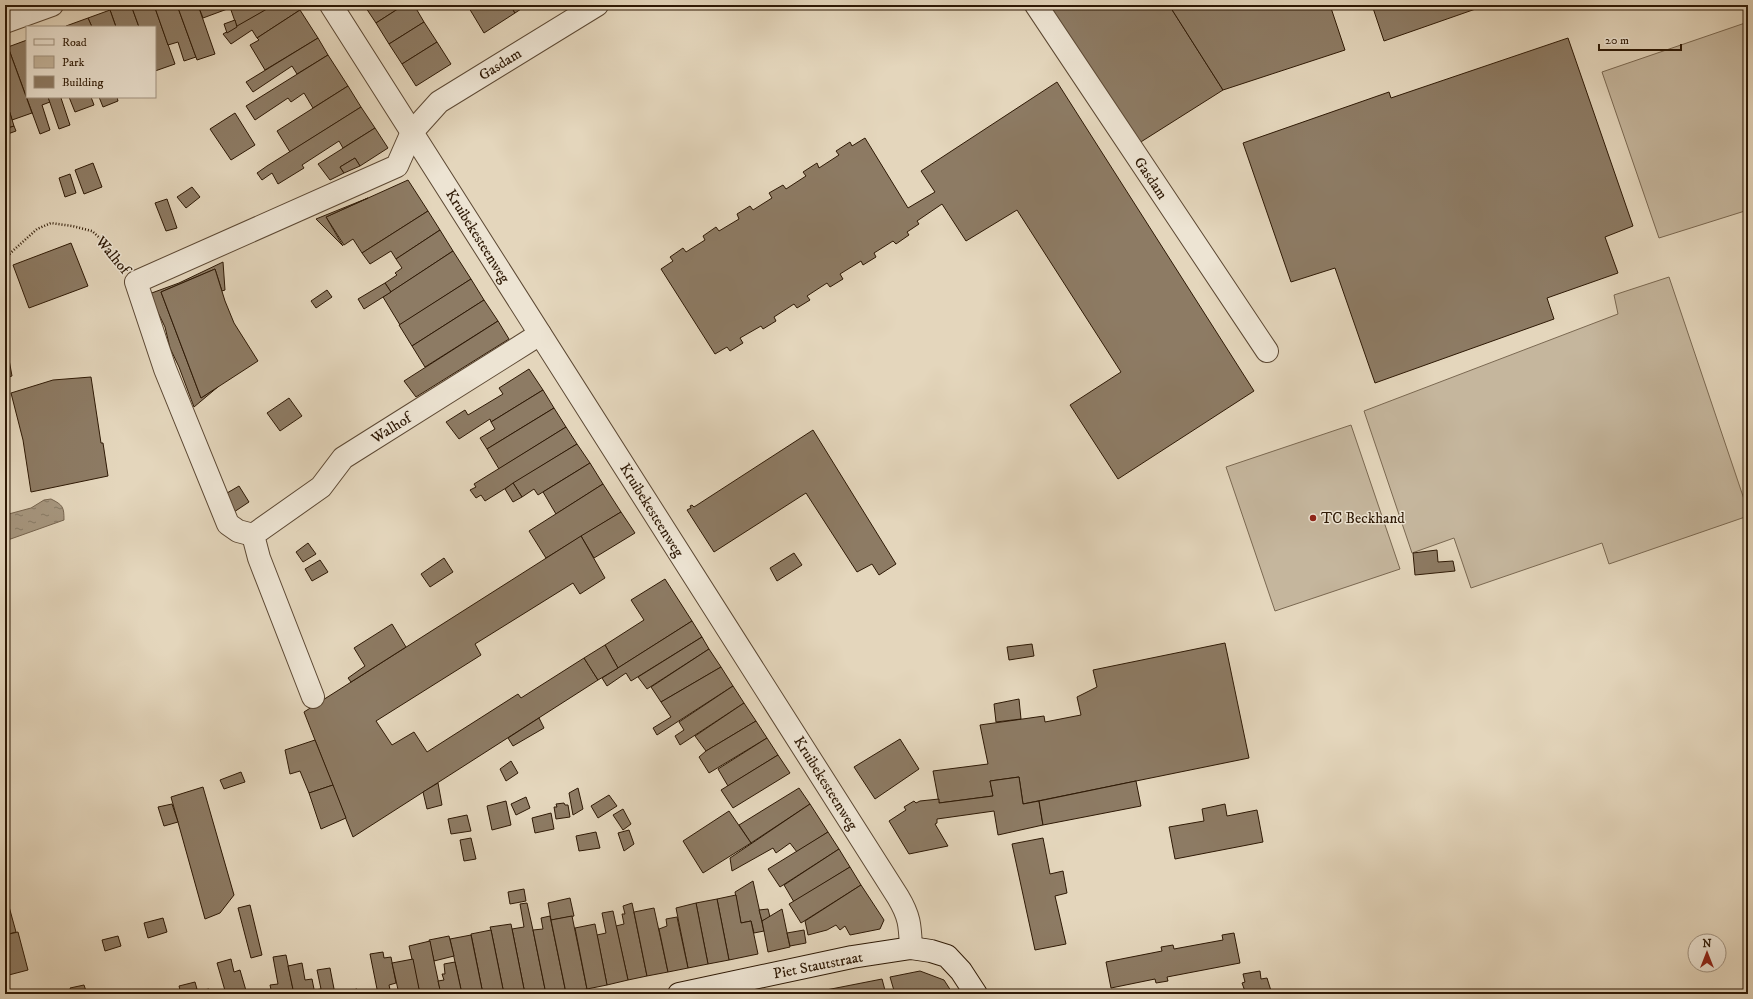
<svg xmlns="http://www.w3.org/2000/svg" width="1753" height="999" font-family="'IM FELL DW Pica',serif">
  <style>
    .green { fill: #c5b69d; stroke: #7a6851 }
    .water { fill: url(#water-ripples); stroke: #76644e }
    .building { fill: #8d7b64; stroke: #2e1905 }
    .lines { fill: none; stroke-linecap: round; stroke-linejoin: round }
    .street-casing { stroke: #5c4833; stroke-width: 24 }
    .secondary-casing { stroke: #2e1905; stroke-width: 24 }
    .path { stroke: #2e1905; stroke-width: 2.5; stroke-dasharray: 1 2; stroke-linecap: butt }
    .street { stroke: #ede4d3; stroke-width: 22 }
    .secondary { stroke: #ede4d3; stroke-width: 22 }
    .poi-dot { fill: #8f2418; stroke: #ede4d3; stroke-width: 1.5 }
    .labels { text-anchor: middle; stroke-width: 3; stroke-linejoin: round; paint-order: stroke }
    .street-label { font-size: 15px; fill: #2e1905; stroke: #ede4d3 }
    .poi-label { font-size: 15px; fill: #2e1905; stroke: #ede4d3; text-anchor: start }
  </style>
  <defs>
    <pattern id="water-ripples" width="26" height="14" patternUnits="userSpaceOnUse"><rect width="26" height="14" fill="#a6967e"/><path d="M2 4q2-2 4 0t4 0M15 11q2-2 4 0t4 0" fill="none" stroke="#887a65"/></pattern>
  </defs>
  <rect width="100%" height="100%" fill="#e4d6bc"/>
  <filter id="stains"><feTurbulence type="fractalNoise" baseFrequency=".005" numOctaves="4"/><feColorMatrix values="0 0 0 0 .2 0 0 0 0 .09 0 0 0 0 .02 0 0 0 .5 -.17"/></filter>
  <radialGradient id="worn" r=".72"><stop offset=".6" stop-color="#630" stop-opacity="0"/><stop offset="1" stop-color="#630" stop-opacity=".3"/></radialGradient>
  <g class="green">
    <polygon points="1748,22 1748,210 1659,238 1602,72"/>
    <polygon points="1669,277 1748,511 1748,516 1609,564 1602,543 1471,588 1454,538 1412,553 1364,411 1618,314 1614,295"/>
    <polygon points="1351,425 1400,569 1275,611 1226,467"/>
  </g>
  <path class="water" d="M 51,499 C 63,505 64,507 64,520 L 5,541 L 5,515 L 31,508 L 44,500 Z"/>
  <g class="building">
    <polygon points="124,5 131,5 139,27 116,27 110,10"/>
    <polygon points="131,5 154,5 175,64 155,71 155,27 139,27"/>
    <polygon points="154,5 177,5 196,57 184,61 178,42 168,45"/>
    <polygon points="177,5 198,5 215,54 197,60"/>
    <polygon points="198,5 229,5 230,8 203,18"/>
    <polygon points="244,5 274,5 237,27 231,10"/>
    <polygon points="274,5 296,5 300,10 257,38 252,30 231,44 223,34"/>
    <polygon points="364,5 404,5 376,23"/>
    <polygon points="404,5 414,5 424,22 389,44 376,23"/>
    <polygon points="475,5 510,5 515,13 484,33 469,8"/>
    <polygon points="510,5 527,5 515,13"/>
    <polygon points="1047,5 1169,5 1223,90 1136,145"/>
    <polygon points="1169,5 1330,5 1345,50 1223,90"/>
    <polygon points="1372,5 1487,5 1384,41"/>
    <polygon points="110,10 116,27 92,27 88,18"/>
    <polygon points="300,10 318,38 265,70 250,45 259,40 257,38"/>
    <polygon points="88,18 92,27 66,27 66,26"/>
    <polygon points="235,20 237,27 227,33 224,24"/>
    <polygon points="424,22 437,42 402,64 389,44"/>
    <polygon points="318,38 328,55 297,74 292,66 253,92 246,82"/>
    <polygon points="1568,38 1633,226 1605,237 1618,273 1547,298 1554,319 1375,383 1335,268 1291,282 1243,143 1389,92 1391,98"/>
    <polygon points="27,40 27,97 48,97 50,102 42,105 50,130 40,134 8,47"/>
    <polygon points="437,42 451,64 416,86 402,64"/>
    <polygon points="8,47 32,113 12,120 5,97 5,48"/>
    <polygon points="328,55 348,86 313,108 304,93 291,102 288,98 255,120 246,106"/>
    <polygon points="1057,82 1254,391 1118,479 1070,405 1121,372 1017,210 966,241 942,204 917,221 919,224 907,232 909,235 896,244 893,241 874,253 876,257 863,265 861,261 840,274 843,279 830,287 827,283 807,296 810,300 797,308 794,304 774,317 776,321 763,329 761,326 740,338 743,343 730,351 727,347 715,354 661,269 673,261 670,257 683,248 686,252 705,240 703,236 716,227 719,231 739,219 737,214 750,206 753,210 772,198 769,193 783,185 786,189 806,176 803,172 817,163 819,168 839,155 836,151 850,142 852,146 865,138 908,208 935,192 921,171"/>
    <polygon points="348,86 361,107 290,152 277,131"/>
    <polygon points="5,97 14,126 5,129"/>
    <polygon points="48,97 63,97 61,98 70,125 59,129"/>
    <polygon points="69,97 91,97 94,105 75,112"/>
    <polygon points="99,97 117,97 118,101 103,107"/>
    <polygon points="361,107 375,128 343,148 339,141 302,165 304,168 278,184 272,173 262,180 257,173 267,166"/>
    <polygon points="235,113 255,145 231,160 210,129"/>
    <polygon points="14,126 16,131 5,135 5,129"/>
    <polygon points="375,128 388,148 360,166 355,158 340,167 344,173 330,180 318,164"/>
    <polygon points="355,158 360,166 344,173 340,167"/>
    <polygon points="93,163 102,187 84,194 75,170"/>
    <polygon points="70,174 76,193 65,197 59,178"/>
    <polygon points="408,180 428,211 362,253 353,239 344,245 326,217"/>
    <polygon points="192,187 200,197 186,208 177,197"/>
    <polygon points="368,198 326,217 343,246 316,219"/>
    <polygon points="167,199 177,228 166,231 155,203"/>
    <polygon points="428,211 440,230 396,259 391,251 370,264 362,253"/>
    <polygon points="440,230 453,251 391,292 385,283 397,275 395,273 402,268 396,259"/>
    <polygon points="71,243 88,286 29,308 13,265"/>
    <polygon points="453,251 471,279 400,325 383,297"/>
    <polygon points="223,262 225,290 222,291 215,269 161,292 201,398 219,386 194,407 179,367 170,348 165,327 149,294 179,283"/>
    <polygon points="215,269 225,301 234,323 258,361 201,398 161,292"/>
    <polygon points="471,279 484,300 412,346 399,325"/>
    <polygon points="385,283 391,292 364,309 358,299"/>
    <polygon points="327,290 332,297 316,308 311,301"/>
    <polygon points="484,300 498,321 425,367 412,346"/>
    <polygon points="498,321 509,339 416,397 404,381"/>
    <polygon points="5,343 6,343 12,376 5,378"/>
    <polygon points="529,369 543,390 491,422 490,419 459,439 446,422 465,410 468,415 503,394 499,388"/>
    <polygon points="91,377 101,443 103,443 108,476 31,492 23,440 11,393 53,380"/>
    <polygon points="543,390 554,408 487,449 480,438 495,429 491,422"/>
    <polygon points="289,398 302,416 280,431 267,413"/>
    <polygon points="554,408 566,427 499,469 487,449"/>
    <polygon points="566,427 577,444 485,501 481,495 476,498 470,490 476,487 474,484"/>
    <polygon points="813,430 896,564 879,575 872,564 857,572 806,493 714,552 687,510 691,508 690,506 692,505 694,507"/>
    <polygon points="577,444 590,463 538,495 534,489 522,497 513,483"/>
    <polygon points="590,463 603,484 556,514 543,492"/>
    <polygon points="513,483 522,497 513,502 505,489"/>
    <polygon points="603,484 621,512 546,558 529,531"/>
    <polygon points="239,486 249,502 231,514 222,496"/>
    <polygon points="621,512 635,533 594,558 581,536"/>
    <polygon points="581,536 605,578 580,594 573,583 475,644 481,655 376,721 392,745 414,732 427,752 518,694 521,698 584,658 598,680 353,837 304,712"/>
    <polygon points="308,543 316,554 303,562 296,552"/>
    <polygon points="1437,550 1438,562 1453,561 1455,571 1415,575 1413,553"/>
    <polygon points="794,553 802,565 777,581 770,568"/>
    <polygon points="444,558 453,572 430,587 421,574"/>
    <polygon points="320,560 328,572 312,581 305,569"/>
    <polygon points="665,579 692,621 618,668 605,645 644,620 631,600"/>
    <polygon points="692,621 702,637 631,681 626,673 607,686 602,678"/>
    <polygon points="392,624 406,647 351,682 348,678 365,666 354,648"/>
    <polygon points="702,637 709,649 647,689 638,677"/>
    <polygon points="1225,643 1249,758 1023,804 1019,777 990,781 993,796 939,803 933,771 988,764 980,725 1044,716 1045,722 1081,715 1077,697 1097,687 1093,670"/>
    <polygon points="1032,644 1034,656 1009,660 1007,647"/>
    <polygon points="605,645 618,668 598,680 584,658"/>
    <polygon points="709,649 721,667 661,702 651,687"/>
    <polygon points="721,667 733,686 657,735 653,728 671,717 661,702"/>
    <polygon points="733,686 744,703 680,745 675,736 684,730 679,722"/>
    <polygon points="1019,699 1021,719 996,722 994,704"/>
    <polygon points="744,703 756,721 706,751 695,736"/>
    <polygon points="539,718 544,728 513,746 508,738"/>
    <polygon points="756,721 767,738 709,773 699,757 706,751"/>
    <polygon points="767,738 778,755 728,786 718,769"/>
    <polygon points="900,739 919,769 875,799 854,767"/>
    <polygon points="315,740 333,785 309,793 300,771 290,774 285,750"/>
    <polygon points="778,755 790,773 733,808 721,790"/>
    <polygon points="511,761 518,773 506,781 500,769"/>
    <polygon points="241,772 245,782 224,789 220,780"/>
    <polygon points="1019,777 1023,804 1039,801 1043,825 998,835 994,811 937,819 937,823 935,824 948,846 909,854 889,821 906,810 904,807 914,801 916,803 920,801 939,799 939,803 993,796 990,781"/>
    <polygon points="1136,781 1141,806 1043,825 1039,801"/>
    <polygon points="438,783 442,805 427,809 423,792"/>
    <polygon points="333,785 346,818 321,829 309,793"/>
    <polygon points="203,787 234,895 220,913 205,919 171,797"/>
    <polygon points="578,788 583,809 573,815 569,793"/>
    <polygon points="799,788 810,804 751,843 739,825"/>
    <polygon points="609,795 617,806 598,818 591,806"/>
    <polygon points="526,797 530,808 516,815 511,804"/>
    <polygon points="506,801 511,825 492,830 487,806"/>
    <polygon points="564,803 565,805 568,805 570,817 556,819 554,807 557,807 556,804"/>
    <polygon points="172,804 178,822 164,826 158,807"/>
    <polygon points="810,804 828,832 797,852 790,843 776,853 773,848 732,871 730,858"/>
    <polygon points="1225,804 1227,816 1257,810 1263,842 1175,859 1169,827 1204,821 1202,809"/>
    <polygon points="623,809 631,824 623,830 613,815"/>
    <polygon points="729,811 751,843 703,873 683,841"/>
    <polygon points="551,813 554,829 535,833 532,818"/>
    <polygon points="467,815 471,831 451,834 448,819"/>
    <polygon points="629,830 634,844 624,851 618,833"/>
    <polygon points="596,832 600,848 579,851 576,836"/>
    <polygon points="828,832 839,849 780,887 768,869"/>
    <polygon points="471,838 476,859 464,861 460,840"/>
    <polygon points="1043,838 1050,874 1063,871 1067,893 1055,896 1066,944 1035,950 1012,844"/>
    <polygon points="839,849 850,867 794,902 784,885"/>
    <polygon points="850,867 861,885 801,923 789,904"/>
    <polygon points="753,881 764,931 754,933 751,921 741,923 735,892"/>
    <polygon points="861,885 884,920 880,929 850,935 845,926 840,930 836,925 827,930 808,935 805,921"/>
    <polygon points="524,889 526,901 510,904 508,892"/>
    <polygon points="5,892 16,932 5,935"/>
    <polygon points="736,895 741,923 751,921 758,954 729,960 717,899"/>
    <polygon points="570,898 574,916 551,920 548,903"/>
    <polygon points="717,899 729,960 708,964 696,903"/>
    <polygon points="527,903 533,930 546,994 525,994 512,929 524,927 520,904"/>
    <polygon points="632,903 647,976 628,980 616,926 624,924 622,914 625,914 623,906"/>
    <polygon points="696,903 708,964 688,968 676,908"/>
    <polygon points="250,905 262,955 251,958 238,908"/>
    <polygon points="654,908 668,972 647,976 634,912"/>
    <polygon points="768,909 770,917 762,921 759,910"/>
    <polygon points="782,909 790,947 768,952 762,921"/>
    <polygon points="613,911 628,980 607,985 597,935 606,933 602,913"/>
    <polygon points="550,916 566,993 560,994 546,994 533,930 543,929 541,918"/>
    <polygon points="572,916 587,989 566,993 551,920"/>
    <polygon points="677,917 688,968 668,972 659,929 667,926 666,919"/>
    <polygon points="163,918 167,932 148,938 144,923"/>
    <polygon points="511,924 525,994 504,994 491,930 490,927"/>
    <polygon points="595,924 607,985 587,989 575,928"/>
    <polygon points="491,930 504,994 483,994 471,934"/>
    <polygon points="804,930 806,943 790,946 787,933"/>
    <polygon points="18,932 28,970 5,976 5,935"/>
    <polygon points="1234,933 1240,963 1167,977 1168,981 1156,983 1155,979 1111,988 1106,962 1162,951 1161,947 1173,945 1174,949 1223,940 1222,935"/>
    <polygon points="471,935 483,994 462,994 450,939"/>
    <polygon points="118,936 121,946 105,951 102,940"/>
    <polygon points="449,936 454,956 434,961 429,940"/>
    <polygon points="430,941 434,961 441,994 420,994 409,946"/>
    <polygon points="383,952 384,958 391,957 396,983 389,985 391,994 378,994 370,954"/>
    <polygon points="286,955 294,994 272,994 270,985 278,984 273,957"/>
    <polygon points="231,959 234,972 240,970 247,994 226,994 217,963"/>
    <polygon points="413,959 420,994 399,994 392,963"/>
    <polygon points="455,962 462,994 441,994 438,981 444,980 442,974 445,974 444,964"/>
    <polygon points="302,963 305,980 312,979 315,994 294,994 288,966"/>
    <polygon points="330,968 335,994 315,994 314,990 321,989 317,970"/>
    <polygon points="920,971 944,980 953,994 895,994 890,977"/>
    <polygon points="1260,971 1261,979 1267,978 1272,994 1246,994 1242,983 1245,982 1243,974"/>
    <polygon points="882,979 886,994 822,994 821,991"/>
    <polygon points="195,982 197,989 181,994 179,986"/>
    <polygon points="84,985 87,994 72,994 70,988"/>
    <polygon points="197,989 199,994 181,994"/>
    <polygon points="209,989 210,994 199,994 198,991"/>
    <polygon points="357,989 358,994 335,994"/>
  </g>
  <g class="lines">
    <g class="street-casing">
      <g id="street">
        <path d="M 331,5 L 898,897 C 910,917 910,926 911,948"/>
        <polyline points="1036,5 1267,351"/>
        <polyline points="5,22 52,5"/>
        <polyline points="253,535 238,531 228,524 165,369 136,282 397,166 412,132 439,102 597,5"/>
        <polyline points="313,697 259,558 253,535 321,487 343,458 540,334"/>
      </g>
    </g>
    <g class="secondary-casing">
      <polyline id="secondary" points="679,994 852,957 911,948 931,951 947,956 961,971 976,994"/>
    </g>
    <polyline class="path" points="5,258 37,229 51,223 72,226 92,231 103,241 119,265"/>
    <use href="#street" class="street"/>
    <use href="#secondary" class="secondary"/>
  </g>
  <circle class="poi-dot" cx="1313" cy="518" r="4"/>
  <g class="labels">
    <g class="street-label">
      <text transform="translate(500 64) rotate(-32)" y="5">Gasdam</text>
      <text transform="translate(1151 178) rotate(56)" y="5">Gasdam</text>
      <text transform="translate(478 236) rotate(58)" y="5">Kruibekesteenweg</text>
      <text transform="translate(113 255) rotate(50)" y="5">Walhof</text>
      <text transform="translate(391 428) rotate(-32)" y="5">Walhof</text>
      <text transform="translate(652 510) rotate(58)" y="5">Kruibekesteenweg</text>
      <text transform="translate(826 783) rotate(58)" y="5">Kruibekesteenweg</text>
      <text transform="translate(818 965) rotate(-11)" y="5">Piet Stautstraat</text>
    </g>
    <g class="poi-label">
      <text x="1321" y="523">TC Beckhand</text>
    </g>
  </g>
  <rect width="1753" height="999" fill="none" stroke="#e4d6bc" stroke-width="20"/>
  <rect x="6" y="6" width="1741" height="987" fill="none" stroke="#2e1905" stroke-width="2"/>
  <rect x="10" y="10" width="1733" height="979" fill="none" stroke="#2e1905"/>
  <rect x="26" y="26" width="130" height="72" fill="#ede4d3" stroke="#a19381"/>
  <rect x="34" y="39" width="20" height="6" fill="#ede4d3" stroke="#a19381"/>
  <text x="62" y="46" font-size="12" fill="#2e1905">Road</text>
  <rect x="34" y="56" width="20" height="12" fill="#c5b69d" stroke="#a19381"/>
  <text x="62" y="66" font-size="12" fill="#2e1905">Park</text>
  <rect x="34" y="76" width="20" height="12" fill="#8d7b64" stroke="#a19381"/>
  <text x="62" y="86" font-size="12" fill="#2e1905">Building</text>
  <g transform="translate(1707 953)"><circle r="19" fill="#ede4d3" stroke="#a19381"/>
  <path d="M0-3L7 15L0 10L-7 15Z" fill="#8f2418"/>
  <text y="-6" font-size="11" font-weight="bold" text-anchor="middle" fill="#2e1905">N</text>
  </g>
  <path d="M1599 44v6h82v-6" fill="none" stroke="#2e1905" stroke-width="2"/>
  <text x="1605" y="44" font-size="12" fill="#2e1905" stroke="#ede4d3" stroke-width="3" paint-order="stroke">20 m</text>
  <rect width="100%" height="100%" filter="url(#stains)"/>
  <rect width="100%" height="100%" fill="url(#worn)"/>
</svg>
